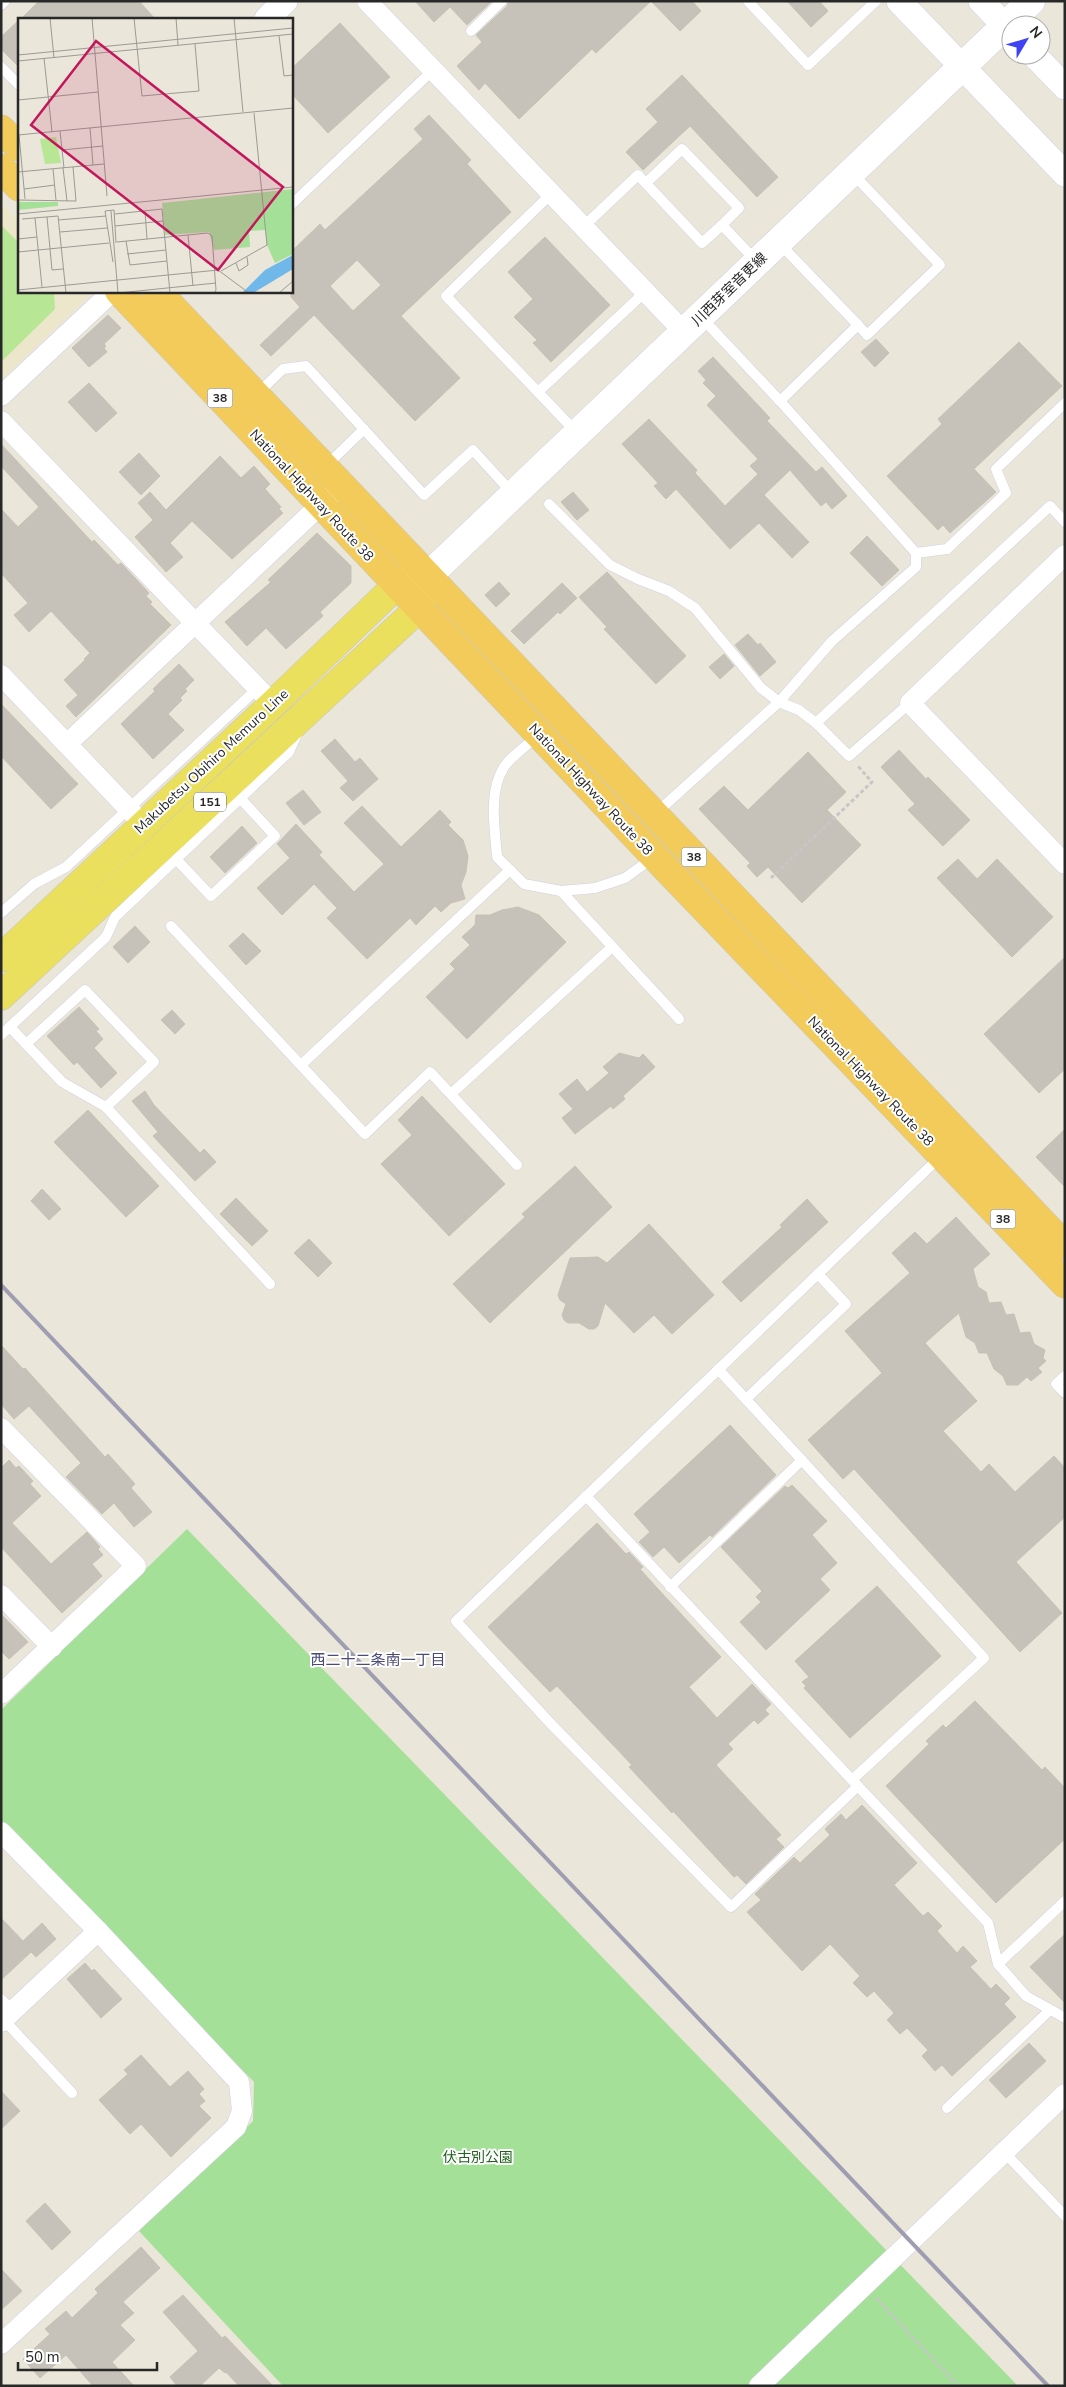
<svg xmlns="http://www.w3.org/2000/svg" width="1066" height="2387" font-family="'Nunito Sans','Noto Sans JP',sans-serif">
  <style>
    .education { fill: #ece6ca }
    .green { fill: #a5e098 }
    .pitch { fill: #b7e794 }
    .building { fill: #c6c2ba; stroke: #c5c2b4; fill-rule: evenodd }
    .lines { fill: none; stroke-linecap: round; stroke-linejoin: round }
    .service-casing { stroke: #d0d0e1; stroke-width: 11 }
    .minor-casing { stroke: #d0d0e1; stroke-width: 21 }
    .tertiary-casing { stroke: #d0d0e1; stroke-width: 26 }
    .secondary-casing { stroke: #d0d0e1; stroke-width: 29 }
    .primary-casing { stroke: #c7c7c7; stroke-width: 29 }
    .trunk-casing { stroke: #c7c7c7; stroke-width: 29 }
    .path { stroke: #c7c7c7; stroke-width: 3; stroke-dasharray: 4 2.5; stroke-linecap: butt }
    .service { stroke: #fff; stroke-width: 10 }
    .minor { stroke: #fff; stroke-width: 20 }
    .tertiary { stroke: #fff; stroke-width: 25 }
    .secondary { stroke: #fff; stroke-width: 28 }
    .primary { stroke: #ebe05e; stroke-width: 28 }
    .trunk { stroke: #f2cb5a; stroke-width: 28 }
    .rail { stroke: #9e9db2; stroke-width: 4 }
    .labels { text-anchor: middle; stroke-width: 4; stroke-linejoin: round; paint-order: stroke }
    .shield { fill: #fff; stroke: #686868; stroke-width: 1 }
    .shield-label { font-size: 12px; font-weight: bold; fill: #282828 }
    .street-label { font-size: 14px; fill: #282828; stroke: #fff }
    .park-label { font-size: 14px; fill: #1f621c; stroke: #fff }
    .neighbourhood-label { font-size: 15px; fill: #4a4c77; stroke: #fff }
    .inset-road { fill: none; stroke: #9c9a93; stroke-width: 1 }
    .view { fill: #c2185b; fill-opacity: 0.15; stroke: #c2185b; stroke-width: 2.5 }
    .inset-edge { fill: none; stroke: #282828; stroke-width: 2.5 }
  </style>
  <rect width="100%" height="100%" fill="#eae6da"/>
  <polygon class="education" points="1,203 19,221 19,291 87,291 90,295 1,380"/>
  <polygon class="green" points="187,1529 1018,2386 283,2386 139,2231 253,2121 254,2082 1,1821 1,1710"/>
  <polygon class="pitch" points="1,225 19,243 19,291 54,291 55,309 1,362"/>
  <g class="building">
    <polygon points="39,1 139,1 155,19 21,19"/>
    <polygon points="415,1 492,1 467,25 450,7 434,22"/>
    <polygon points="509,1 651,1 596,53 592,49 519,119 485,83 479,90 457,66 482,42 476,35 507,6"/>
    <polygon points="651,1 692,1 701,11 680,31"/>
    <polygon points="787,1 819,1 828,11 811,27"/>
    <polygon points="19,20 19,67 1,49 1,37"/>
    <polygon points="340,23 390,77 328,133 291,93 291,69"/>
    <polygon points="682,75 778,177 757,197 690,126 643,170 626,152 658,122 646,109"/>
    <path d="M 429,115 L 471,160 L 467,164 L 511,212 L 401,316 L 460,378 L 415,421 L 314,315 L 271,356 L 260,345 L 300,307 L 291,297 L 291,252 L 320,224 L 325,230 L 423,139 L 414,129 ZM 357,260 L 381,285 L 353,311 L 330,286 Z"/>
    <polygon points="545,237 610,305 551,362 533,343 537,340 514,317 533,299 508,272"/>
    <polygon points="108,315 121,328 104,344 106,346 104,348 107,352 89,367 72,348"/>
    <polygon points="876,339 889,353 875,367 861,352"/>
    <polygon points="1019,342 1062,386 974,469 996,492 950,533 943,525 938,530 887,476 942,424 938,419"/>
    <polygon points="713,357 770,418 767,421 816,472 822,467 847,496 832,509 826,502 821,506 790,470 764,495 809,542 792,558 759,523 730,549 676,489 666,499 654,486 658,483 622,444 649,419 697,470 695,473 725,506 758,474 750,466 758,459 707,405 716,396 703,383 706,380 698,371"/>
    <polygon points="89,383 117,413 96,432 68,402"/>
    <polygon points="1,444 92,542 94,540 118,565 121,563 149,593 146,596 152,602 150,604 171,625 76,717 66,706 78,695 64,680 85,660 84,659 90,653 51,611 29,632 14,615 28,603 1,573 1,509 18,527 39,507 1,466"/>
    <polygon points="139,453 160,476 141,495 119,472"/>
    <polygon points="220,456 241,478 254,466 270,484 265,489 281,507 279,509 283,513 232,559 192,521 170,543 183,557 166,572 135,537 153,520 138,503 150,492 166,510"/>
    <polygon points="573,492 589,510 577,520 561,502"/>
    <polygon points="317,533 351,566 351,583 320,612 323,616 286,649 266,628 247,646 225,622 271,582 268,580"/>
    <polygon points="867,536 899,570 882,586 850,553"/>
    <polygon points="607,572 686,656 656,684 604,629 607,627 579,597"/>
    <polygon points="499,582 510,594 496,607 485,595"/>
    <polygon points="562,583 577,598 560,614 558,612 524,644 511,631"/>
    <polygon points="748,634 758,645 760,643 776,662 760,676 735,645"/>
    <polygon points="724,654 734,666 720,679 709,667"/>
    <polygon points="179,664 194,680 185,689 187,691 180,698 182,700 168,714 184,730 153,759 121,724 155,691 153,689"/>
    <polygon points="1,704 78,784 51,809 1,756"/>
    <polygon points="335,739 355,762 360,758 378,779 353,801 340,788 348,781 321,751"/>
    <polygon points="899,750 926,779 928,777 970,820 943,846 908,810 915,804 881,767"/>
    <polygon points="808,752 846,792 827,810 861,845 802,903 768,867 757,877 747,866 750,863 699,809 724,786 748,810"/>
    <polygon points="303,790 321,812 304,825 286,803"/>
    <polygon points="362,806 401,847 440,810 451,822 448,825 463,840 468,856 466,872 461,885 465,899 451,903 441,912 435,906 416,925 410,918 367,959 327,918 337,908 314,884 282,915 257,888 290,858 277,844 296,824 322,852 319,855 354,892 384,864 344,823"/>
    <polygon points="242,826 257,843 225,873 210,857"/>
    <polygon points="958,859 977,879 997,859 1053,917 1012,957 937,878"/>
    <polygon points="518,907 539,915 566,942 467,1039 426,997 455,969 450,964 470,945 462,937 475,925 476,915 490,915 502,910"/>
    <polygon points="135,926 150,942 128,963 113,947"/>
    <polygon points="243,933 261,951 246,965 229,946"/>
    <polygon points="1065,957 1065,1069 1039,1093 984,1034"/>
    <polygon points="79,1007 99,1029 96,1031 103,1039 94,1048 117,1073 101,1088 77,1062 74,1065 47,1036"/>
    <polygon points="172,1010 185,1024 175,1034 161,1020"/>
    <polygon points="619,1053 639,1058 643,1054 655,1067 623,1096 625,1099 613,1109 611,1106 575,1134 562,1118 573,1109 559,1094 577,1079 587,1092 609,1073 603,1067"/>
    <polygon points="145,1091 154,1105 200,1153 204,1149 216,1162 195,1181 153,1136 158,1132 132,1101"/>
    <polygon points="422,1096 505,1184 449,1236 381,1164 412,1135 398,1120"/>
    <polygon points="88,1110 159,1186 126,1217 54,1142"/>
    <polygon points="1065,1129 1065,1187 1036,1157"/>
    <polygon points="575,1166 612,1207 490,1323 453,1284 525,1217 522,1214"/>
    <polygon points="42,1189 61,1209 49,1220 31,1201"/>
    <polygon points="236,1198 268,1231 252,1246 220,1214"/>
    <polygon points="807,1199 828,1222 741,1302 722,1282 782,1227 780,1225"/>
    <polygon points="956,1217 990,1254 973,1269 978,1287 986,1292 989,1303 1001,1302 1006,1315 1014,1314 1020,1333 1030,1332 1034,1344 1045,1350 1043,1358 1046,1361 1038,1368 1042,1372 1031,1381 1027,1377 1018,1385 1007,1385 1003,1376 994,1369 987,1353 979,1353 975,1343 966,1337 959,1313 925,1343 977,1401 943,1431 981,1472 989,1464 1015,1492 1054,1456 1065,1468 1065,1517 1016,1562 1062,1613 1020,1652 854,1469 843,1479 808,1440 882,1373 845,1331 910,1273 892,1253 915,1232 927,1244"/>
    <polygon points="649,1224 714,1295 672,1334 654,1315 634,1333 605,1303 598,1326 594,1329 589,1329 579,1323 568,1323 564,1320 562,1315 566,1304 560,1300 558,1295 570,1258 598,1257 607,1263"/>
    <polygon points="309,1239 332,1263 318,1277 294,1253"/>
    <polygon points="1,1345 23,1369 25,1368 105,1457 108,1454 135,1484 131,1488 152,1512 134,1527 114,1503 102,1514 66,1477 81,1463 29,1406 14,1419 1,1404"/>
    <polygon points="730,1425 776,1475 712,1537 710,1535 679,1563 664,1547 653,1557 639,1542 650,1532 634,1514"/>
    <polygon points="9,1460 16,1468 19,1466 33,1481 30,1484 41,1496 12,1523 51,1564 87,1532 100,1547 98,1549 103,1555 92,1564 102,1576 62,1613 1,1547 1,1468"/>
    <polygon points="792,1485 827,1521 812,1535 837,1563 820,1579 830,1590 766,1650 740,1622 761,1602 756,1597 762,1591 721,1547 785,1486 788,1488"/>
    <polygon points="597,1523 626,1554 629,1552 643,1567 640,1569 658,1589 721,1657 689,1687 717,1718 752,1684 771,1704 765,1710 769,1714 758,1724 754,1720 728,1744 733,1749 716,1765 781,1835 776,1839 784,1847 746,1884 737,1875 734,1877 673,1811 672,1813 629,1767 632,1765 557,1686 550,1692 488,1627"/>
    <polygon points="877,1586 941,1656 850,1738 804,1688 806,1686 802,1682 809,1677 795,1661"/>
    <polygon points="1,1614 28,1642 9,1659 1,1651"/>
    <polygon points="975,1701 1042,1770 1045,1767 1065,1788 1065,1839 996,1903 886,1786 929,1744 926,1741 943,1725 946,1728"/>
    <polygon points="862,1805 917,1863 894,1885 923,1916 928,1912 942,1926 937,1931 957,1953 963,1946 977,1961 970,1967 991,1989 996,1984 1010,1998 1004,2004 1016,2017 952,2076 942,2065 935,2071 922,2056 928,2050 907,2028 900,2034 887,2020 894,2013 874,1991 867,1997 853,1983 860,1976 830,1944 802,1971 747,1912 761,1900 755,1894 794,1857 800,1863 830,1835 825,1829 841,1814 846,1820"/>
    <polygon points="1,1918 23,1941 42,1923 56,1939 36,1957 31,1952 1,1980"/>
    <polygon points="1065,1934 1065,2003 1030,1967"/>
    <polygon points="85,1963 92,1971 94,1969 122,1999 101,2018 67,1979"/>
    <polygon points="1029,2043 1046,2061 1006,2098 989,2080"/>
    <polygon points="141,2055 170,2087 188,2071 204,2089 199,2094 205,2101 199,2106 211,2118 171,2157 141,2124 130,2134 99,2100 128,2074 124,2070"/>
    <polygon points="1,2091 20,2111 1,2129"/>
    <polygon points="45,2203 71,2232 52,2250 26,2221"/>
    <polygon points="141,2247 160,2268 123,2302 134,2313 120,2325 135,2340 112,2362 134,2386 93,2386 66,2355 40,2378 23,2359 50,2334 45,2329 66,2311 72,2318 98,2293 95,2289"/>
    <polygon points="1,2269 22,2291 1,2310"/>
    <polygon points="183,2295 222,2338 225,2336 273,2386 239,2386 226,2372 225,2373 219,2368 200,2386 177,2386 170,2377 198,2351 163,2312"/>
  </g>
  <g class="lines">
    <g class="service-casing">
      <g id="service">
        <polyline points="748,1 808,65 876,1"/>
        <polyline points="1,5 5,1"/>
        <polyline points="471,31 502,1"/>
        <polyline points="1,67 19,85"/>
        <polyline points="852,173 940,265 867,335 858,325"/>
        <polyline points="646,183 682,149 739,208 722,225"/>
        <polyline points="551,194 446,296 577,433"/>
        <polyline points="291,205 433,70"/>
        <polyline points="583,227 638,175 702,243 722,225 757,262"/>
        <polyline points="779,243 858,325 780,401"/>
        <polyline points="538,392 645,292"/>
        <polyline points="257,394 283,369 306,366 424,495 473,450 513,494"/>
        <polyline points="325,467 364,429"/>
        <polyline points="549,504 610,565 638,579 669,591 695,608 761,688 779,702 799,710 816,723 849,756 910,703"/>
        <polyline points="916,553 947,549 1006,493 996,469 1065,403"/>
        <polyline points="816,723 1050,506 1065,522"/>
        <path d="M 538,735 C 528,745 512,755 504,767 C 488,792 495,829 497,857 L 524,884 L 561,891 L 595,888 L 625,878 L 654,857"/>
        <polyline points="655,814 779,702 832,641 916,567 916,553 780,401 701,317"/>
        <polyline points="176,859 211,896 275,836 240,798"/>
        <polyline points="561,891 679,1019"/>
        <polyline points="1,913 34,884 66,867 258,688"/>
        <polyline points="171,926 365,1134 430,1072 517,1165"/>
        <polyline points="10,1027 62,1082 106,1107 270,1284"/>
        <polyline points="1,1035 106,937 115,917 289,752 298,732"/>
        <polyline points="26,1044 85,990 154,1062 106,1107"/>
        <polyline points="301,1065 510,870"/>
        <polyline points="451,1094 612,947"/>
        <polyline points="1065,1376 1056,1384 1065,1393"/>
        <polyline points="746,1399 846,1304 818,1274"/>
        <polyline points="586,1496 852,1780 984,1658 718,1369"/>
        <polyline points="670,1587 802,1460"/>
        <polyline points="854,1782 988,1923 998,1964 1026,1996 1065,2018"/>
        <polyline points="858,1786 731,1907 552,1725 456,1621 941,1156"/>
        <polyline points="998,1964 1065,1901"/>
        <polyline points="1,1999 13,2011"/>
        <polyline points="4,2020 72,2093"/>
        <polyline points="947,2108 1050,2010"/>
        <polyline points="1004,2152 1065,2216"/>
      </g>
    </g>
    <g class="minor-casing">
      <g id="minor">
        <polyline points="367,1 684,332"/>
        <polyline points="1,396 113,291"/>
        <polyline points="1,421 273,704"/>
        <polyline points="1065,555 910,703 1065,864"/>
        <polyline points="1,675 143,824"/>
        <polyline points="67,744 331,495"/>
        <polyline points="1,1428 136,1566 1,1694"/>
        <polyline points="1,1595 52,1647"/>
        <polyline points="1,1832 98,1931 239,2082 242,2111 236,2127 1,2344"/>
        <polyline points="1,2022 98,1931"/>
        <polyline points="759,2386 1065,2094"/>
      </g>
    </g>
    <g class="tertiary-casing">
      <g id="tertiary">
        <polyline points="899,1 1065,174"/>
        <polyline points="981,1 1011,32"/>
        <polyline points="267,19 285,1"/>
        <polyline points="1034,55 1065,87"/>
      </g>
    </g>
    <g class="secondary-casing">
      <polyline id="secondary" points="428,576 1031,1"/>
    </g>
    <g class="primary-casing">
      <polyline id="primary" points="1,958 273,704 397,585 428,576 419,608 1,996"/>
    </g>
    <g class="trunk-casing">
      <g id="trunk">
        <polyline points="1,129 19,147"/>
        <polyline points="1,168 19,187"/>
        <polyline points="119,291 655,857 1065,1284"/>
        <polyline points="157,291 1065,1246"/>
      </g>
    </g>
    <g class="path">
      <polyline points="771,878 872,782 857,765"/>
      <polyline points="876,2298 958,2386"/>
    </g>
    <use href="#service" class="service"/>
    <use href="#minor" class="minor"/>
    <use href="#tertiary" class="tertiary"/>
    <use href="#secondary" class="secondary"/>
    <use href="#primary" class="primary"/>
    <use href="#trunk" class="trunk"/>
    <polyline class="rail" points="1,1285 1048,2386"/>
  </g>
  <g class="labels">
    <g class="shield">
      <rect x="207.5" y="388.5" width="25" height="19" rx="4"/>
      <rect x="194" y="792.5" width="32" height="19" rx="4"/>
      <rect x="681.5" y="847.5" width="25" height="19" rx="4"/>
      <rect x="990.5" y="1209.5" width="25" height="19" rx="4"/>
    </g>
    <g class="shield-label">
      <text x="220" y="402">38</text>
      <text x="210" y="806">151</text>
      <text x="694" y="861">38</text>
      <text x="1003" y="1223">38</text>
    </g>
    <g class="street-label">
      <text transform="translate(729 289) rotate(-44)" y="5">川西芽室音更線</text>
      <text transform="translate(312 495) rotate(47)" y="5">National Highway Route 38</text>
      <text transform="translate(211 761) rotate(-43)" y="5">Makubetsu Obihiro Memuro Line</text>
      <text transform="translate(591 789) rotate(47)" y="5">National Highway Route 38</text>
      <text transform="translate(871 1081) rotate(46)" y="5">National Highway Route 38</text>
    </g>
    <g class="park-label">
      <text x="478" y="2162">伏古別公園</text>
    </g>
    <g class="neighbourhood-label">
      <text x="378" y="1665">西二十二条南一丁目</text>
    </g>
  </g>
  <g transform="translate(18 18)">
    <rect width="275" height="275" fill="#eae6da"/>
    <path d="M 275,171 L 275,236 L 257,245 L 249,227 L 247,212 L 231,213 L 232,229 L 196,232 L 191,214 L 147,217 L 144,185 ZM 0,184 L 40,184 L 40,188 L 0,192 Z" fill="#a5e098"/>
    <path d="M 38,119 L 43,145 L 27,146 L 22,121 Z" fill="#b7e794"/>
    <path d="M 275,237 L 275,251 L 235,275 L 224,275 L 247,252 Z" fill="#70b7ea"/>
    <path class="inset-road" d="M 32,0 L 36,40M 74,0 L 89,178M 116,0 L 124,78 L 181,73 L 177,26M 158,0 L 160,27M 216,0 L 225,94M 261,18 L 266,58 L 275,57M 0,37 L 275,10M 26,40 L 34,114M 0,43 L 275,16M 0,82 L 80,74M 72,110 L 75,147M 42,113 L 46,150M 0,117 L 275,90M 1,117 L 7,181M 44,132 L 85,128M 45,150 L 49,183M 35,151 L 38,182M 0,154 L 86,146M 6,171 L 37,167M 0,182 L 58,183 L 55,149M 93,193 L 100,275M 127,193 L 129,221M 0,196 L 275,169M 97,196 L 144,191 L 152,275M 29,199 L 34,252 L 45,251M 17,200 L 24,269M 4,201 L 40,198 L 48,275M 40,202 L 88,198M 97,208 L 145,203M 42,214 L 89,210M 170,217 L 175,268M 0,221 L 19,219M 108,223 L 112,247 L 149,243M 99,224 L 190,215 L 194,218 L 198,272 L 196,275M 0,234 L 91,225M 109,236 L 148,232M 95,244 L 87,193 L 96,192 L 98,225M 218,245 L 221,253 L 230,247 L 229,239M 203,253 L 249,227 L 236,95M 0,272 L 200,252 L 231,275M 100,275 L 198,265M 261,275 L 275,263"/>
    <path class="view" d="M 78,23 L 265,169 L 200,252 L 13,107 Z"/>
    <rect width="275" height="275" class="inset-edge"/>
  </g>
  <rect width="1066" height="2387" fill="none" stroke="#282828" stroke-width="5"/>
  <g transform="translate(1026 40) rotate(52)"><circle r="24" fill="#ffffff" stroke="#a9a9a9"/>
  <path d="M0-4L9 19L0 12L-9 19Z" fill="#3e44f4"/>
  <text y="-8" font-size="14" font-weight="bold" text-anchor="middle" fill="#282828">N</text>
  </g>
  <path d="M18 2362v8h139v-8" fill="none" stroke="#282828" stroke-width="2.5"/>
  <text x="25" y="2362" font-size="15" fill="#282828" stroke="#ffffff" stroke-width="4" paint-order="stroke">50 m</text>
</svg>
